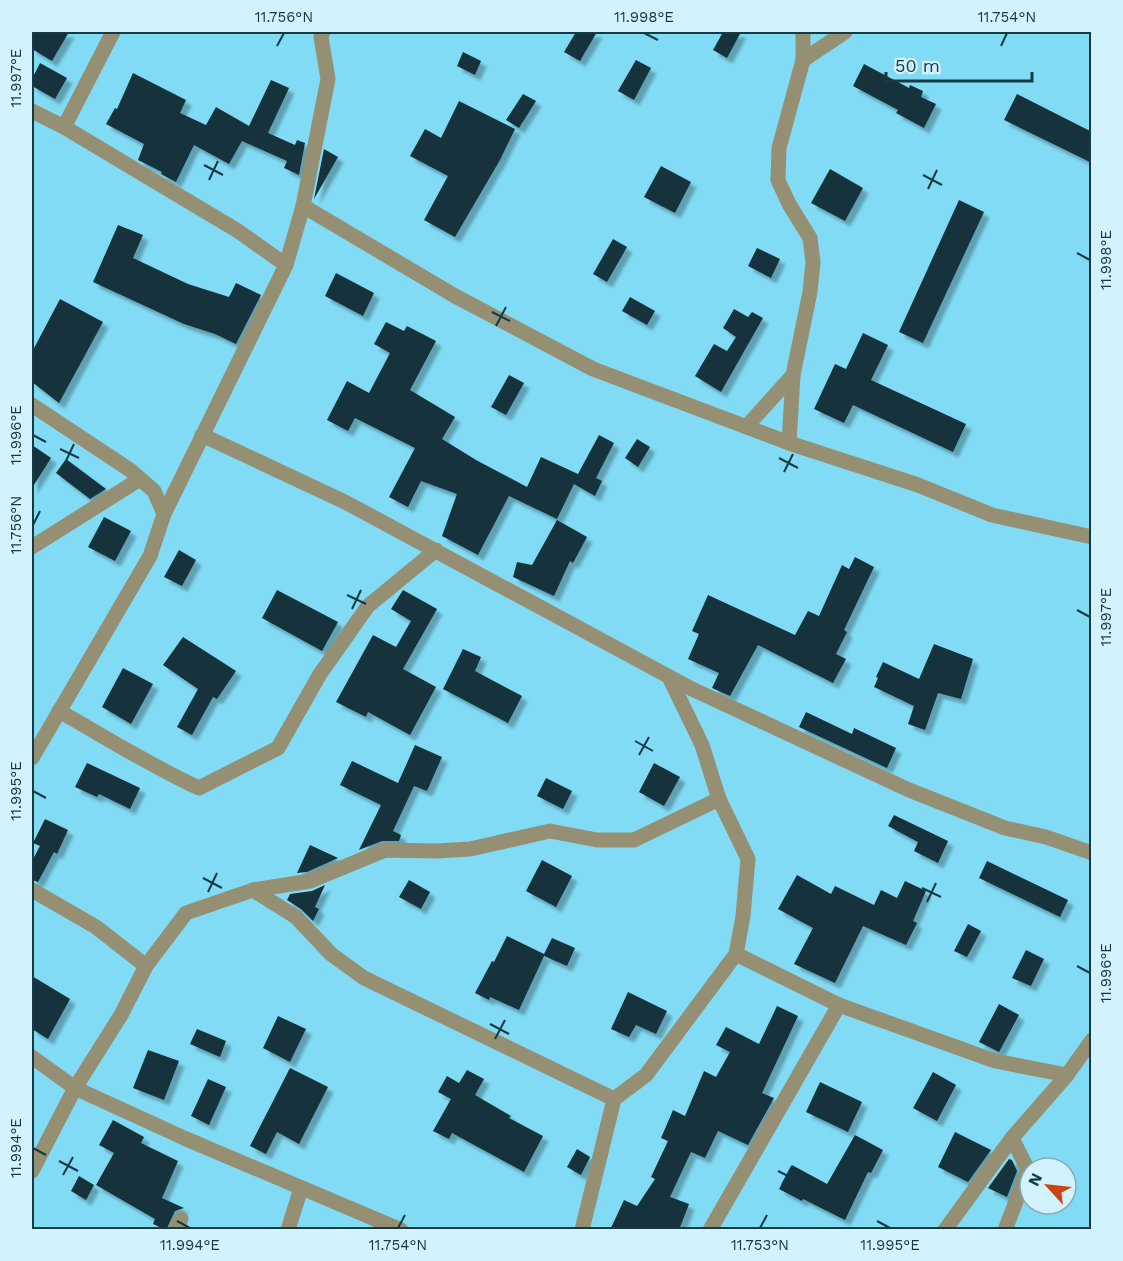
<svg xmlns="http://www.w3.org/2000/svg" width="1123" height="1261" font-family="'Work Sans',sans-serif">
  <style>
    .building { fill: #13333c; filter: url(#shadow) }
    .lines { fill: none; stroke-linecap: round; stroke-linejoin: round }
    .street { stroke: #959073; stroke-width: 15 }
    .ticks { fill: none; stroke: #143a44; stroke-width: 2 }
    .neatline { fill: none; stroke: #143a44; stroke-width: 2 }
    .ticks-label { font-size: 15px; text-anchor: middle; fill: #143a44 }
  </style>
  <defs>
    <filter id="shadow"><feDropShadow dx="5.5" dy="5.5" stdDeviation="1.5" flood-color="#0004"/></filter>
  </defs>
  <rect width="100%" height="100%" fill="#82dbf4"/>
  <g class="building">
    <polygon points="32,32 69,32 52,61 32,49"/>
    <polygon points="576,32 597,32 580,61 564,52"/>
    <polygon points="723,32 741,32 727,58 713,50"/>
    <polygon points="463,52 481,61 475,75 457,66"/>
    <polygon points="636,60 651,68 634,100 618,91"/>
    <polygon points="40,63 67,78 55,99 32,86 32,79"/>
    <polygon points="864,64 909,88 910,85 923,91 921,97 936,104 924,128 896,113 898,110 853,86"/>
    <polygon points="133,73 186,100 180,113 206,125 216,107 249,126 271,80 289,88 268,133 295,145 297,140 305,143 299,175 284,168 287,161 242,141 229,164 194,145 176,182 161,174 162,172 138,160 144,144 106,124 115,108 117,109"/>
    <polygon points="523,94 536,101 519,128 506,120"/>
    <polygon points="1017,94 1092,132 1092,163 1004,120"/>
    <polygon points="459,101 515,129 500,160 455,237 424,220 448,176 410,156 425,129 441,138"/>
    <polygon points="324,149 338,157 314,199"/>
    <polygon points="661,166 691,182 675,213 644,197"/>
    <polygon points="830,169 863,188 845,221 811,203"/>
    <polygon points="959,200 984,212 923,343 899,332"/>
    <polygon points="118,225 143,235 133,258 188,284 229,297 236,283 261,295 236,344 215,334 184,324 93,282"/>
    <polygon points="613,239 627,247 607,282 593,274"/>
    <polygon points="757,248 780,259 771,278 748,266"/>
    <polygon points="336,273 374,293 363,316 325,296"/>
    <polygon points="630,297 655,311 647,325 622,311"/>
    <polygon points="60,299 103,322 59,403 32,382 32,352"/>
    <polygon points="734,309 748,317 752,312 763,318 721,392 695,376 714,344 727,351 736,337 723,328"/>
    <polygon points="386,322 404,331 407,326 436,341 410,390 455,417 442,439 476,460 527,487 541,457 578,474 599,435 614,443 596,478 602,481 595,496 574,484 557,519 509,496 478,555 442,536 457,494 421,481 408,507 389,497 415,448 355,418 348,431 327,420 347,381 369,393 390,353 374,344"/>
    <polygon points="863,333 888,345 871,380 966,424 953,452 853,405 844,423 814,409 835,364 846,369"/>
    <polygon points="509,375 524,383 506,415 491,407"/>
    <polygon points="637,439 650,447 638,467 625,458"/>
    <polygon points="32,445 51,458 32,488"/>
    <polygon points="66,459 106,489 90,499 56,473"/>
    <polygon points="104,517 131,531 115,561 88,547"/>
    <polygon points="557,520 587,537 573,563 570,561 554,596 513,577 517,562 532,565"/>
    <polygon points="179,550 196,560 182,586 164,577"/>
    <polygon points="855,557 874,567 844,630 847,632 836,654 846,659 833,683 758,645 730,696 712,688 719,673 688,659 699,634 692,631 708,595 795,635 808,611 819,616 842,565 849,569"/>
    <polygon points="277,590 338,622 322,651 262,618"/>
    <polygon points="403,590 437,609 403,669 436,687 410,735 368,712 366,717 336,702 373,635 396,647 411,621 391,609"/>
    <polygon points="183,637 236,671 217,699 213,697 192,735 177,727 198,689 163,665"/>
    <polygon points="934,644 973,659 961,699 938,693 925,730 908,724 914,706 874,687 878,678 876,677 883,662 919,679"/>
    <polygon points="463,649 481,657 475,671 522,696 508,723 443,689"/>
    <polygon points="123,668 153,684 131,724 102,707"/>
    <polygon points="806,712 852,734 854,728 896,748 887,768 799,727"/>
    <polygon points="415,745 442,757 427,791 414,786 393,831 401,835 399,841 382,841 359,850 381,805 340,785 352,761 398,783"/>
    <polygon points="87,763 140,788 130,809 99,794 97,797 75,787"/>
    <polygon points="654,763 680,777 664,806 639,792"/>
    <polygon points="546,778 572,791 563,809 537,796"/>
    <polygon points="894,815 948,841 938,863 914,851 918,842 888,826"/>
    <polygon points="45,819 68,830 57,854 54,852 38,882 32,880 32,861 40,846 33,843"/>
    <polygon points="310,845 338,858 307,872 297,873"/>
    <polygon points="542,860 572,876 556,907 526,891"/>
    <polygon points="987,861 1068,900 1060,917 979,878"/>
    <polygon points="797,875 831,894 835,886 874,905 881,890 897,898 905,881 926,891 913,921 917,923 906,945 863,926 835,983 794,964 813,928 778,909"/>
    <polygon points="409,880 430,892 421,909 399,897"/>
    <polygon points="325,885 315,907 319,909 313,921 301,909 287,900 290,894 312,891"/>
    <polygon points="968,924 981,931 967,957 954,951"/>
    <polygon points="507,936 544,954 552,938 575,948 567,966 544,956 519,1010 490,997 489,1000 475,993 492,961 494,962"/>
    <polygon points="1026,950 1044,959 1031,986 1012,978"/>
    <polygon points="32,976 70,999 48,1039 32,1029"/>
    <polygon points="628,992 667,1011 656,1034 636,1025 629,1037 611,1029"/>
    <polygon points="999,1004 1019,1015 999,1052 979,1042"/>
    <polygon points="777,1006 798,1016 762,1093 774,1098 748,1145 718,1131 705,1158 691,1152 670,1197 689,1204 679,1230 610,1230 624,1200 637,1206 655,1179 651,1177 668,1141 661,1138 673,1110 685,1116 704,1071 716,1077 730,1052 716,1045 726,1027 759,1044"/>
    <polygon points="278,1016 306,1029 290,1062 263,1048"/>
    <polygon points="197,1029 226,1041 220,1057 190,1044"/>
    <polygon points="148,1050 179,1061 164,1100 133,1088"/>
    <polygon points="290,1068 328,1087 299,1144 277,1132 266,1154 250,1146"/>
    <polygon points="467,1070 484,1079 475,1095 511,1116 509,1118 543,1136 524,1172 452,1133 449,1139 433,1131 451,1099 438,1092 447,1076 459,1083"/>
    <polygon points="933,1072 956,1085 937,1121 913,1108"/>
    <polygon points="208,1079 226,1087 209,1125 191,1116"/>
    <polygon points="820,1082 862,1102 848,1132 806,1112"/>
    <polygon points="113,1120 144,1137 141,1143 178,1161 162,1198 184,1208 175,1211 166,1230 153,1224 155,1219 96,1185 114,1153 99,1145"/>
    <polygon points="955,1132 991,1150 968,1182 938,1167"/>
    <polygon points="855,1135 883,1150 871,1173 868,1172 845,1220 803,1199 802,1201 779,1189 792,1165 827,1184"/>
    <polygon points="577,1149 590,1157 581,1175 567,1167"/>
    <polygon points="1009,1159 1012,1160 1017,1171 1007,1197 988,1188"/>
    <polygon points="79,1176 94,1185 86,1200 71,1191"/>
  </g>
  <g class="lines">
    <g class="street">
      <polyline points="803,60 845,32"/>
      <polyline points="32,111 64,127 238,231 286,265"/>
      <polyline points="64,127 113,32"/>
      <polyline points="303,206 455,296 593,369 789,443 918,485 992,515 1092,537"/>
      <polyline points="32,405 130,470 154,491 164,514 150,556 32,758"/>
      <polyline points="747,426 793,375"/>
      <polyline points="202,435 345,502 692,689 909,790 1005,828 1046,837 1092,853"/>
      <polyline points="789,443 793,375 810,292 813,262 810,238 789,204 778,180 779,148 803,60 803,32"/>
      <polyline points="164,514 286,265 303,206 328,79 321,37 323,32"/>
      <polyline points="32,547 140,479"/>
      <path d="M 59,711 C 105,737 151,766 199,788 L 278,748 L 320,674 L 368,606 L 436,550"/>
      <polyline points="32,890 96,927 146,966"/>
      <polyline points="253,890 296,917 331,954 364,978 614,1099"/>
      <polyline points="736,954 839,1005 995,1061 1067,1075"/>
      <polyline points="32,1057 75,1088 184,1138 401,1230"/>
      <polyline points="32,1171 75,1088 121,1015 146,966 186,913 253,890 310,881 385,850 437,851 470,849 550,831 597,840 634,840 719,799"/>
      <polyline points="176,1230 181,1219"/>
      <polyline points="288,1230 301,1188"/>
      <polyline points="582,1230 614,1099 646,1075 736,954 743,916 748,859 719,799 702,745 669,677"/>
      <polyline points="710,1230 839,1005"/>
      <polyline points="945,1230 1012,1138 1067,1075 1092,1040"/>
      <polyline points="1005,1230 1028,1170 1012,1138"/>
    </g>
  </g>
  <path class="ticks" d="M 644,33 L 658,40M 277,46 L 284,33M 1001,46 L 1007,33M 33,78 L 46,85M 204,165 L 223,175M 923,175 L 942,185M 209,180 L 218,161M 928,189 L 937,170M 1077,253 L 1090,260M 492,312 L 510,321M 496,326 L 506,307M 33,435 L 46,442M 60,449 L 79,458M 779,458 L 798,468M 65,463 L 74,444M 784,472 L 793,454M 33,525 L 40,511M 347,595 L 366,604M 352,609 L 361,590M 1077,610 L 1090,617M 635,741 L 653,751M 639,755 L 649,737M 33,791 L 46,798M 203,878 L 222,888M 922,888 L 941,897M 208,892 L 217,873M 927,902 L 936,883M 1077,966 L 1090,973M 490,1024 L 509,1034M 495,1039 L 505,1020M 33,1148 L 46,1155M 59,1161 L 78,1171M 778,1171 L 796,1180M 63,1175 L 73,1157M 782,1185 L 792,1166M 177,1221 L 190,1228M 877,1221 L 890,1228M 398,1228 L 405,1215M 760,1228 L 767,1215"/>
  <rect width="1123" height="1261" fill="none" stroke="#d2f3fd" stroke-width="66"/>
  <g transform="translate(1048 1186) rotate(297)"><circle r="28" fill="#d2f3fd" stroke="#86a9b3" stroke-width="1.5"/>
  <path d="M0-4.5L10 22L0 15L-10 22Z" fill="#cc4510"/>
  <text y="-9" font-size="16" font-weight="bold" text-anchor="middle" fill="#143a44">N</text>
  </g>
  <path d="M886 72v9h146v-9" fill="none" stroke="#143a44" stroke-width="3"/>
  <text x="895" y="72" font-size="18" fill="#143a44" stroke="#d2f3fd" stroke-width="4.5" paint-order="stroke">50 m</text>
  <rect x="33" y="33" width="1057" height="1195" class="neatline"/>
  <g class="ticks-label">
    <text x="284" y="22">11.756°N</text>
    <text x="644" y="22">11.998°E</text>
    <text x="1007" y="22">11.754°N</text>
    <text transform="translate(16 78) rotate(-90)" y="5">11.997°E</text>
    <text transform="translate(1106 260) rotate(-90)" y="5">11.998°E</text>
    <text transform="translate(16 435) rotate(-90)" y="5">11.996°E</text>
    <text transform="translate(16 525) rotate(-90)" y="5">11.756°N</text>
    <text transform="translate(1106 617) rotate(-90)" y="5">11.997°E</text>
    <text transform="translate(16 791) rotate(-90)" y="5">11.995°E</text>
    <text transform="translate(1106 973) rotate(-90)" y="5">11.996°E</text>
    <text transform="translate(16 1148) rotate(-90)" y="5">11.994°E</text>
    <text x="190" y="1250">11.994°E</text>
    <text x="398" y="1250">11.754°N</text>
    <text x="760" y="1250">11.753°N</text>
    <text x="890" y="1250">11.995°E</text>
  </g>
</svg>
